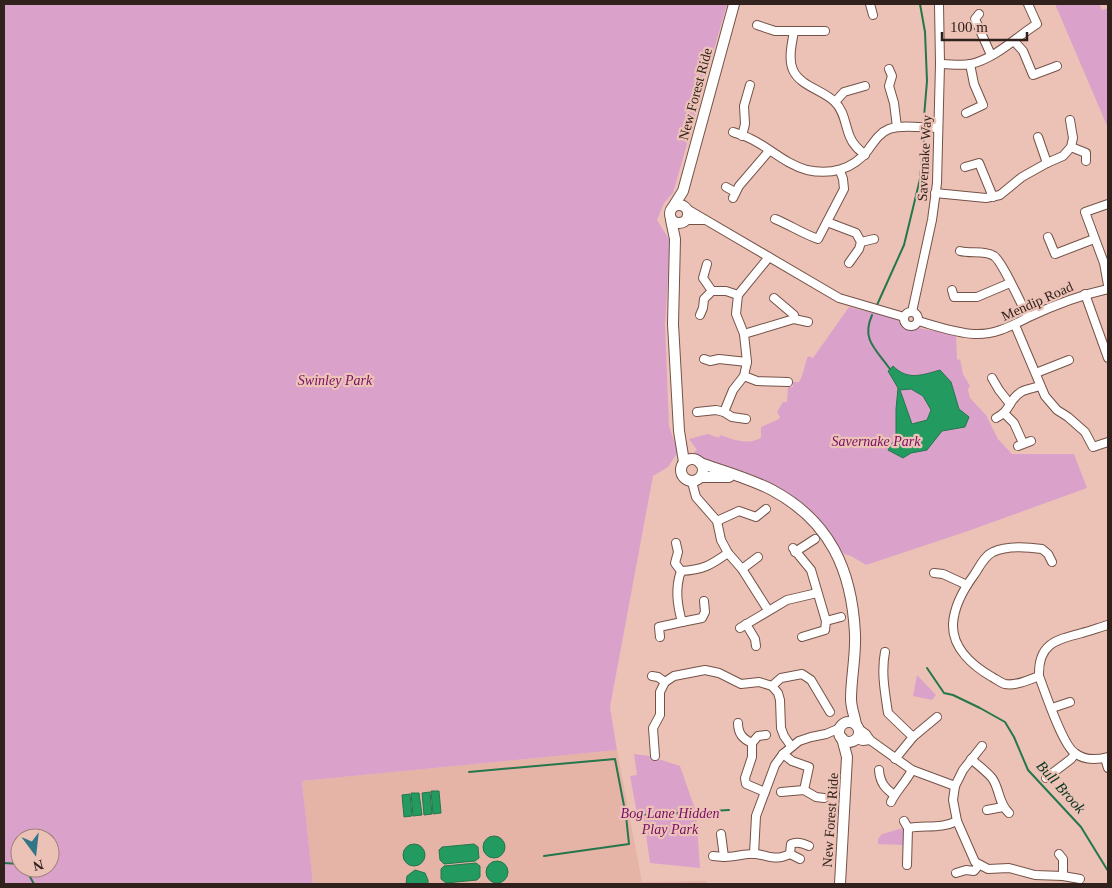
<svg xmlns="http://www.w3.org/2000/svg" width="1112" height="888" font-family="'Times New Roman',serif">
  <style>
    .built { fill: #e5b4a6 }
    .green { fill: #daa2cb; fill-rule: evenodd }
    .water { fill: #229a60; stroke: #26764c; fill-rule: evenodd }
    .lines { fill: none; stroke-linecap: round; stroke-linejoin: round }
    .stream { stroke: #26764c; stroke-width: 2 }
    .minor-casing { stroke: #755248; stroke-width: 10 }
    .major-casing { stroke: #755248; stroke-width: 12 }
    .minor { stroke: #fff; stroke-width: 8 }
    .major { stroke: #fff; stroke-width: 10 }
    .labels { text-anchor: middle; stroke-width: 4.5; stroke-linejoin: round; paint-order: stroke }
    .street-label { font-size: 14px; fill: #30211c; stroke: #ecc2b6 }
    .park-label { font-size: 14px; font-style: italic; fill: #780d66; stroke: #ecc2b6 }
    .water-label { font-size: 15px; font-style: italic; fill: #04341d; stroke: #ecc2b6 }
  </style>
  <rect width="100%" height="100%" fill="#ecc2b6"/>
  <polygon class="built" points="617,750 642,882 706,881 706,884 313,884 302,781"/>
  <g class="green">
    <path d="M 4,4 L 727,4 L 673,193 L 664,203 L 657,220 L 670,241 L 665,325 L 669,426 L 678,452 L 668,467 L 653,476 L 610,707 L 617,750 L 302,781 L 313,884 L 4,884 ZM 20,838 L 50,838 L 50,868 L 20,868 Z"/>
    <polygon points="1055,4 1099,4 1102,10 1108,8 1108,128"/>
    <path d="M 849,307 L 898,319 L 899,322 L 923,329 L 956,334 L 957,359 L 958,360 L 960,359 L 963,374 L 970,386 L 968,390 L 970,398 L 986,415 L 998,439 L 1012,454 L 1074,454 L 1087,488 L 968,531 L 866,565 L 851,556 L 844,554 L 811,514 L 705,460 L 694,452 L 697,450 L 689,439 L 708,434 L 719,438 L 720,435 C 735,440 747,445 761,438 L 761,427 L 779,419 L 780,417 L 777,412 L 783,402 L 787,402 L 788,387 L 793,387 L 793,382 L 799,382 C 804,374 804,365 808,356 L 813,358 Z"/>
    <polygon points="917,675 936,695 932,700 913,696"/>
    <polygon points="634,754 649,756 680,766 696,812 700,868 650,863 643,814 637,814 630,776 637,775"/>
    <polygon points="903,828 903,845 878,844 878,839 882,834"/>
  </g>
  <g class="water">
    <path d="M 893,366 C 908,381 922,375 940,370 L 951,382 L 959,409 L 969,417 L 965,427 L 942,431 L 927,450 L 911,453 L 903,458 L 888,450 L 896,437 L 896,409 L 898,388 L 888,371 ZM 911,389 L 923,396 L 931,410 L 927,420 L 912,424 L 900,390 Z"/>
    <polygon points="431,791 439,791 441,813 433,814"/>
    <polygon points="430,792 432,814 424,815 422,793"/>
    <polygon points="419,793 422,815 413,816 411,793"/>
    <polygon points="410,794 412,816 404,817 402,795"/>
    <circle cx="494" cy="847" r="11"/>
    <circle cx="414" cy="855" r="11"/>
    <polygon points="474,844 478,847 479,858 475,861 444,864 440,860 439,850 442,847"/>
    <circle cx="497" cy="872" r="11"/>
    <polygon points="476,863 480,866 480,877 477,880 446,883 441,879 441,869 444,866"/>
    <polygon points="415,870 425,873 428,880 428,884 406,884 407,876"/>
  </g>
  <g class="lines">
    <g class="stream">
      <polyline points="920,4 925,32 927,81 924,117"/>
      <polyline points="877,305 904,245 920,179 924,138"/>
      <path d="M 872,315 C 861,340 876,349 890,369"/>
      <polyline points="927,668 944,693 953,695 980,708 1005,722 1014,737 1028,770 1081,827 1108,871"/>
      <polyline points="469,772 615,759 626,816"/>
      <polyline points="544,856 629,844 626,816 729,810"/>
      <polyline points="4,863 20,864"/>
      <polyline points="25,868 34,884"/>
    </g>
    <g class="minor-casing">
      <g id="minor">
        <polyline points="870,4 873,15"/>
        <polyline points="979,14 975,19 991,55"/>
        <path d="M 757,25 L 775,31 L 794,31 C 792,43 788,59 793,70 C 800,86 823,90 835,102 C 845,112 845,126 850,137 C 853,145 859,150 865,155"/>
        <polyline points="794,31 825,31"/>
        <polyline points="1014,41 1023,51 1033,75 1057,66"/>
        <path d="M 940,64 C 950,64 962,66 971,64 C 996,58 1016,37 1037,24 L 1028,4"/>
        <polyline points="889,69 892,76 889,86 894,103 897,127"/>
        <polyline points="835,102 844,92 865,86"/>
        <polyline points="966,113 983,105 974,84 970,64"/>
        <path d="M 733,132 C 738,134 745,136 751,139 C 770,148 785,164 807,170 C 830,175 853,170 868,150 C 874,142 879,133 889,129 C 903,124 923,128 938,128"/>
        <polyline points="742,136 745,124 744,106 750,85"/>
        <polyline points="1038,137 1047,163"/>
        <polyline points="1071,147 1086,153 1086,161"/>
        <polyline points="965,167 979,163 993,197"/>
        <polyline points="726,187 735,192"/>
        <polyline points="935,193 986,198 1000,195 1022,177 1047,163 1063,156 1071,147 1073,138 1070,120"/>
        <polyline points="733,198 739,186 769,151"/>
        <polyline points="1108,204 1085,212 1104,263 1108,285"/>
        <polyline points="687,209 839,298 904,317"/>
        <path d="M 775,219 C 790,225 803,234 818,239 L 844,189 L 843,179 L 840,171"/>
        <polyline points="686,220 703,220"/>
        <polyline points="827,222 856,233 861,242 859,249 849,263"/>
        <polyline points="1048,237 1055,254 1094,239"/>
        <polyline points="861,242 874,239"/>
        <path d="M 960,251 C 970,254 985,250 994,256 C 1002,261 1022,306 1028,317"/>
        <polyline points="707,264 703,278 712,291"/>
        <polyline points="952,290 954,297 977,297 1010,283"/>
        <polyline points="1085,294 1108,358"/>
        <polyline points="774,298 794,315 794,319"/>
        <circle cx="911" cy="319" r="7"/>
        <polyline points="912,312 932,220 937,183 940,64 939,4"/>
        <polyline points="700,315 703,308 704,299 712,291 726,291 738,295"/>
        <path d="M 918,321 C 936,326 956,333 974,334 C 995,335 1011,326 1029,317 C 1054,305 1081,295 1108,289"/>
        <polyline points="1015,325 1045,396 1057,410 1068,417 1085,432 1093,447 1108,442"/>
        <polyline points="744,334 794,319 808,322"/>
        <polyline points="704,359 710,361 719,359 747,362"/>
        <polyline points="1036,373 1069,360"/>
        <polyline points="744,376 757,381 788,382"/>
        <polyline points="992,378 999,390 1010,404"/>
        <polyline points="697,412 716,410 724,412"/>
        <polyline points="1005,414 1014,423 1023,443"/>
        <path d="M 996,418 C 1011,411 1008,400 1021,392 C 1026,389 1034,388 1040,386"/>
        <polyline points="746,419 732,417 724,412 733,390 744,376 747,362 744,334 736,314 738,295 769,257"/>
        <polyline points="1018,446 1031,441"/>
        <polyline points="692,482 696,497 717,521 721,540 728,553 742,569 768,610"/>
        <polyline points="717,521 739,511 756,517 766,509"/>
        <polyline points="676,543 678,552 675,563 681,571"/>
        <polyline points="793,548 811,570 826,621 825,630 802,637"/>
        <polyline points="795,552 815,539"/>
        <polyline points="742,569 758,557"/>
        <polyline points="934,573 943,574 967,585"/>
        <path d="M 704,601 L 705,612 L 702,618 L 682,622 C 677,604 675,588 681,571 C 703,570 711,565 728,553"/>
        <polyline points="826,621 841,617"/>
        <polyline points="746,624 755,639 756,646"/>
        <path d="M 1108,625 C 1100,627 1091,631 1082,633 C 1055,640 1038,644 1039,676 C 1045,692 1063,746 1075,753 C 1085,761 1097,760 1108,757"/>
        <polyline points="740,628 787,600 817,593"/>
        <polyline points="660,637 659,627 682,622"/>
        <path d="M 885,652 C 881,672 885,693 888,713 L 913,737 L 895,759"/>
        <polyline points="652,676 658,677 665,682"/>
        <path d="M 1039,676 C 1029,680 1016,686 1005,684 C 1001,683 996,679 992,677 C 973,666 952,648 953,624 C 954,606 963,590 974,575 C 979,568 984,556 993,552 C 1007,545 1028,547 1042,549 L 1048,554 L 1052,562"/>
        <polyline points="772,686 781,678 802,674 811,680 830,712"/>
        <polyline points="1052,708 1070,702"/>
        <path d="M 738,723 C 738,734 743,739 752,743"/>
        <polyline points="859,729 866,734 870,740 912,770 955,786"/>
        <polyline points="913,737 937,717"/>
        <polyline points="855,739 863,741 870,740"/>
        <polyline points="982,746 963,770 955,786 953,800 957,821 975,862 988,869 1009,868 1035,875 1063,876 1080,879"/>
        <polyline points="783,754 792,761 809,767 804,790"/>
        <polyline points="655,756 653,728 660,715 660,692 665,682 674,676 705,670 719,673 741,684 759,682 772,686 778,693 780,700 781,728 784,736 791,746"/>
        <polyline points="1105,758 1108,768"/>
        <path d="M 971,759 C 978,765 986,771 992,778 C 1000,789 998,803 1009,813"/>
        <path d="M 879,770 C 880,783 885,788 894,795"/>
        <polyline points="1046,778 1071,759 1075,754"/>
        <polyline points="765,792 746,784 745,778 752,757 752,743 758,736 766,735"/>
        <polyline points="781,792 804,790 816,797 824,798"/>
        <path d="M 891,802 C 896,791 906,782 912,770"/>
        <polyline points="987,810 1003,807"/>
        <polyline points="904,821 908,828 907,865"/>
        <path d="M 908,828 C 926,825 941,829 957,821"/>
        <path d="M 721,834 L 724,857 C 735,857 747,853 756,854 C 771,856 775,861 790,854"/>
        <polyline points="754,854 756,816 775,765 783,754 799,741 811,737 826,734 840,728"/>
        <polyline points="1059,854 1063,859 1063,876"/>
        <polyline points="713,856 724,857"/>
        <path d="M 800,859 L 790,854 L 791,844 C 797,841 803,843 809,846"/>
        <polyline points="956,873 966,870 974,871 979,865"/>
      </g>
    </g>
    <g class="major-casing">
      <g id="major">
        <circle cx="679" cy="214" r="9"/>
        <polyline points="673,207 683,191 734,4"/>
        <polyline points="671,220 675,239 673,324 679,431 684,462"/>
        <circle cx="692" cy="470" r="11"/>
        <path d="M 700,463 C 723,471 751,479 772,490 C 830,521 852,570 855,634 C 856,656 851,678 851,699 C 851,708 855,717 856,725"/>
        <polyline points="702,477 729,477"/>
        <circle cx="849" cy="732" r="10"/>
        <polyline points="840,884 847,757 842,738"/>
      </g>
    </g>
    <use href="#minor" class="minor"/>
    <use href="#major" class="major"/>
  </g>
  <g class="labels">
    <g class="street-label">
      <text transform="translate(695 94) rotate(-75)" y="5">New Forest Ride</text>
      <text transform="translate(924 158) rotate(-87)" y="5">Savernake Way</text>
      <text transform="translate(1037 301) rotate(-24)" y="5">Mendip Road</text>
      <text transform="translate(830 820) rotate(-86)" y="5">New Forest Ride</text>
    </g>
    <g class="park-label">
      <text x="335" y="385">Swinley Park</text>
      <text x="876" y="446">Savernake Park</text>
      <text x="670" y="818">Bog Lane Hidden<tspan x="670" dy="16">Play Park</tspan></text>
    </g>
    <g class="water-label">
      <text transform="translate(1061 787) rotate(48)" y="5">Bull Brook</text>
    </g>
  </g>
  <rect width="1112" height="888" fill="none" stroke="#30211c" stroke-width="10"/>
  <g transform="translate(35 853) rotate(165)"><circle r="24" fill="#ecc2b6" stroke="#a18278"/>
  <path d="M0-4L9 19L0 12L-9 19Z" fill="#327586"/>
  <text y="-8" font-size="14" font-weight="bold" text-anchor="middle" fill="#30211c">N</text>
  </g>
  <path d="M942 32v8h85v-8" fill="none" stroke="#30211c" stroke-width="2.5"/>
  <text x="950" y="32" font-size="15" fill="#30211c" stroke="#ecc2b6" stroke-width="4" paint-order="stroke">100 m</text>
</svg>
